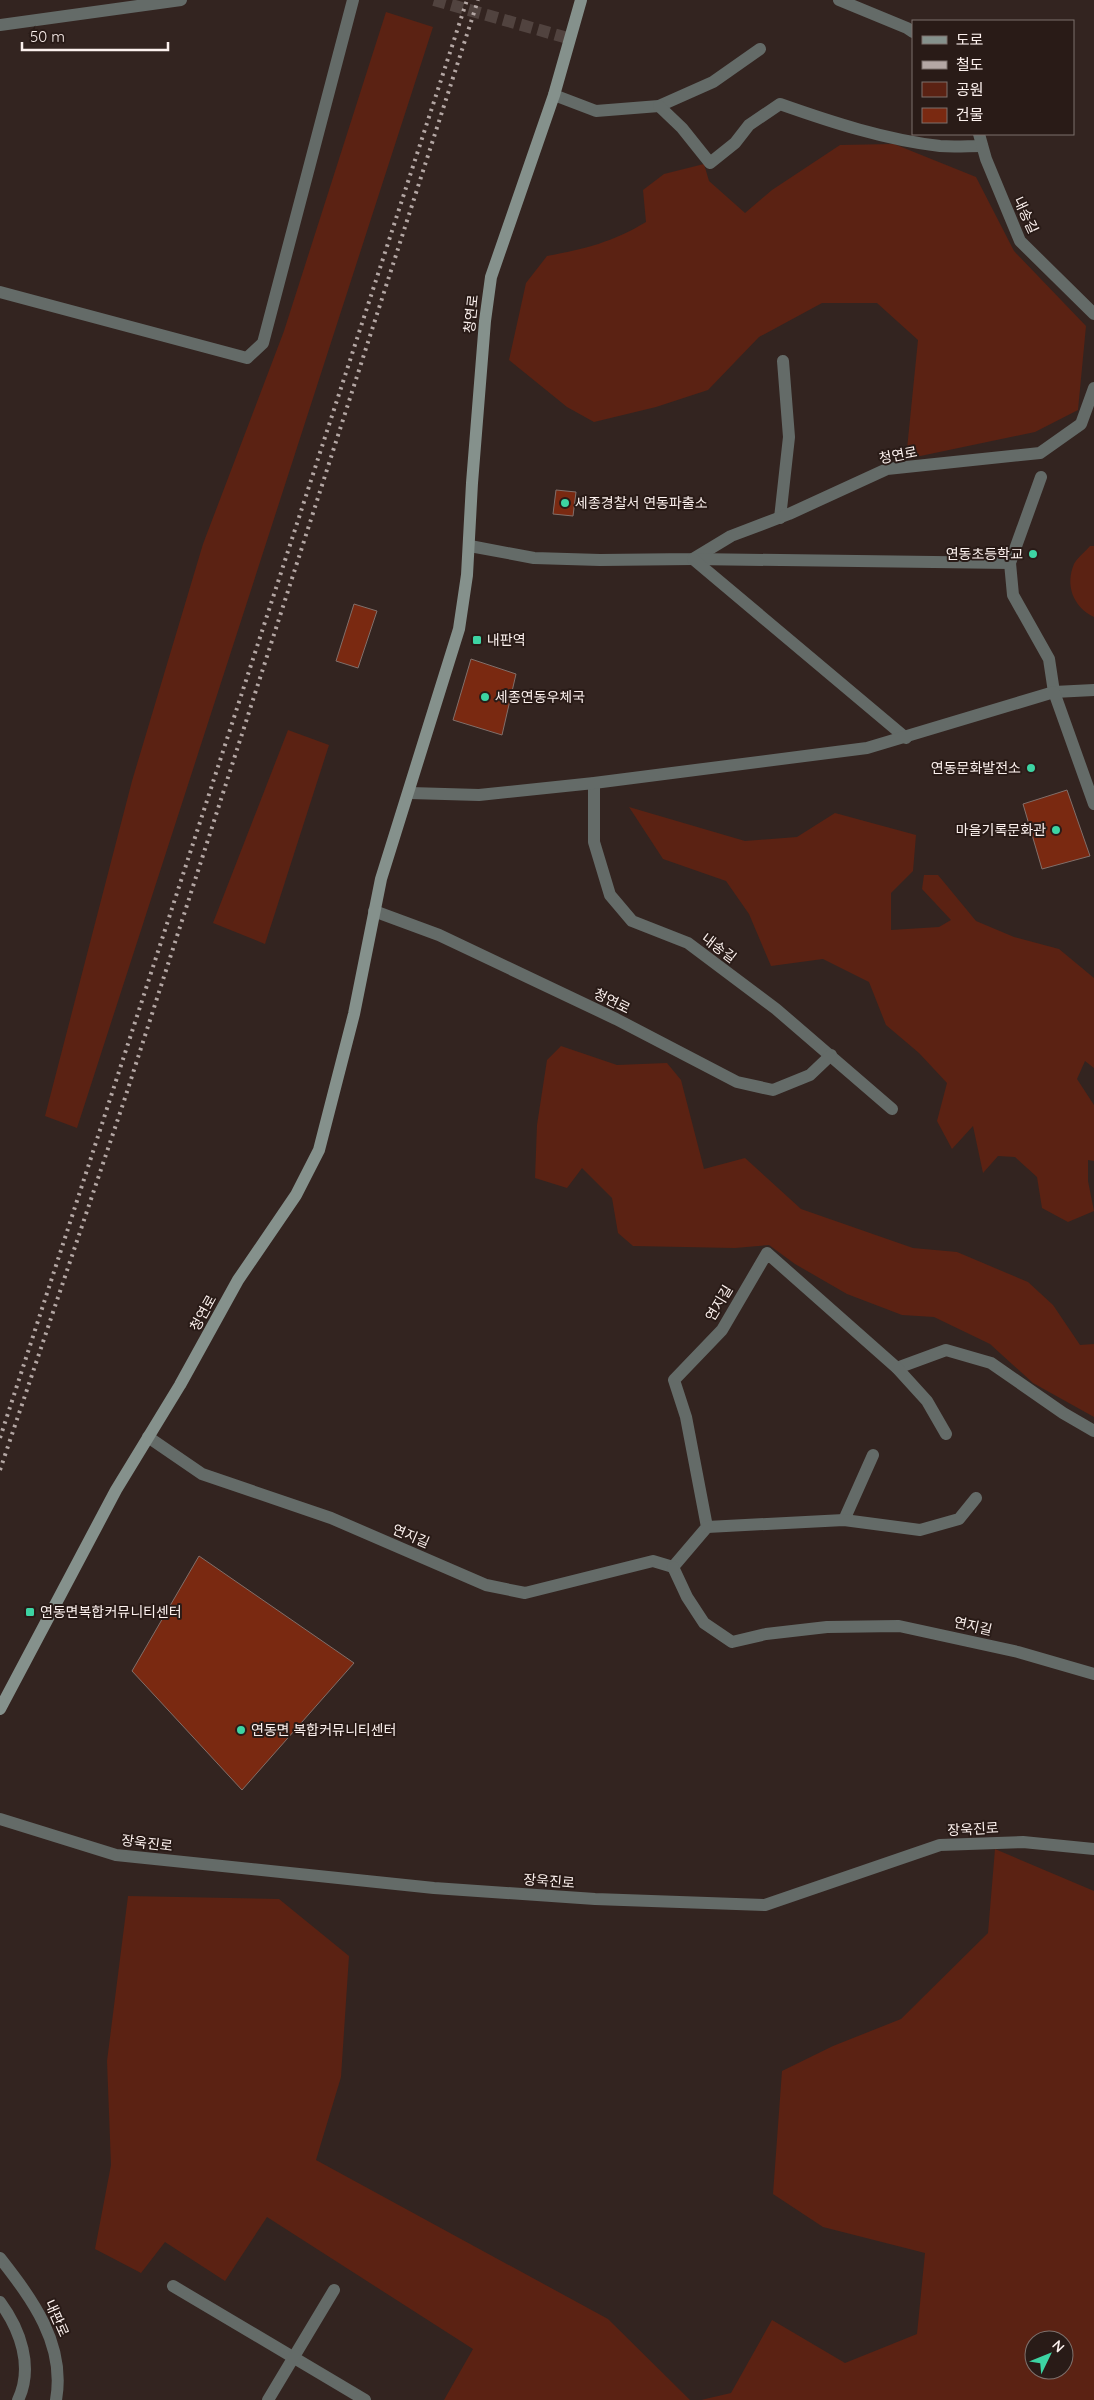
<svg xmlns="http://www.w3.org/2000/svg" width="1094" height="2400" font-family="Quicksand,'Noto Sans KR',sans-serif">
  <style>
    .green { fill: #5b2213; fill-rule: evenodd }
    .building { fill: #7a2911; stroke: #816f6a }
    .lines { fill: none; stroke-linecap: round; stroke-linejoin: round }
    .minor-tunnel { stroke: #51433f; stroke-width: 12; stroke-dasharray: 12 6; stroke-linecap: butt }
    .minor { stroke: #646b68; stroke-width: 12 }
    .tertiary { stroke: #646b68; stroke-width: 12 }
    .secondary { stroke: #85918c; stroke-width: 12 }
    .rail { stroke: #b4a7a4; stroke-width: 4; stroke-dasharray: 2.5 5; stroke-linecap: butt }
    .poi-dot { fill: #3dd4a3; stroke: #291b17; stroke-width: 2 }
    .labels { text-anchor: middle; stroke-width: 4; stroke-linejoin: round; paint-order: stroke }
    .street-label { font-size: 14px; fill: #fcf1ee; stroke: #291b17 }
    .poi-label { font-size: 14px; fill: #fcf1ee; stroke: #291b17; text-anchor: start }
  </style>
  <rect width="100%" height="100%" fill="#332420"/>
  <g class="green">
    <polygon points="386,12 433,27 77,1128 45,1116 132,781 203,544 284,331"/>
    <path d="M 894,144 L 976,177 L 1014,251 L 1086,326 L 1078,410 L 1035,432 L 906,459 L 918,340 L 877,303 L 822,303 L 759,337 L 708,390 L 656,407 L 594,422 L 567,407 L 509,360 L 526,283 L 547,256 C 585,249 613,242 646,222 L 643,190 L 664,174 L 704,164 L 709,181 L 745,213 L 772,190 L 840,145 Z"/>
    <path d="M 1090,546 L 1094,546 L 1094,617 C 1073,607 1065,585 1074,564 C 1077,558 1085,552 1090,546 Z"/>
    <polygon points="288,730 329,745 265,944 213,923"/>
    <polygon points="629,807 745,841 797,837 835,813 916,835 913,871 891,893 891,930 939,927 951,920 922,889 924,875 938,875 976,921 1014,937 1059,949 1094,978 1094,1068 1085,1061 1077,1079 1094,1105 1094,1161 1088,1160 1088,1181 1094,1211 1068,1222 1042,1208 1037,1177 1015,1157 998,1156 983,1173 973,1126 952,1149 937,1121 947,1083 919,1053 886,1025 869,982 823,959 771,966 749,914 726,881 663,859"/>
    <polygon points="561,1046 617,1065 667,1063 681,1080 704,1169 745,1158 801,1209 913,1248 957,1252 1028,1282 1053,1305 1080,1345 1094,1344 1094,1417 1033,1383 990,1344 934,1317 902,1315 847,1294 795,1264 769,1245 735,1248 633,1246 618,1233 612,1198 582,1168 567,1188 535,1178 537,1125 547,1060"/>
    <path d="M 995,1849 L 1094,1891 L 1094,2400 L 701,2400 L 731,2393 L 772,2320 L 845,2363 L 917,2334 L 925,2253 L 823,2227 L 773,2194 L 782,2071 L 833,2046 L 901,2019 L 988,1933 ZM 1034,2340 L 1064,2340 L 1064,2370 L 1034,2370 Z"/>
    <polygon points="128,1896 279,1899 349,1956 341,2077 316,2160 608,2319 690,2400 444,2400 473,2349 267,2217 225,2281 165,2242 141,2273 95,2249 111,2165 107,2061"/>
  </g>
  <g class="building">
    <polygon points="556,490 576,492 573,516 553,514"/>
    <polygon points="354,604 377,611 358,668 336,661"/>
    <polygon points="471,659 516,674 502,735 453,720"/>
    <polygon points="1067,790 1090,856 1042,869 1023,804"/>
    <polygon points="199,1556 354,1663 242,1790 132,1671"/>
  </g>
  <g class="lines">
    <polyline class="minor-tunnel" points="434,0 571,39"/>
    <g class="minor">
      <polyline points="839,0 907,28 913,32"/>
      <polyline points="0,25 181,0"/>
      <polyline points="554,95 596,111 659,106 713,82 760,49"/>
      <path d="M 659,106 L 682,128 L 710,163 L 735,143 L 749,125 L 780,104 C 831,122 886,140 940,146 C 954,147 968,146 982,146"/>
      <polyline points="979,134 986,159 1020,241 1094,314"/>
      <polyline points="0,292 247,358 263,343 353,0"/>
      <polyline points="1041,477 1010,563 1013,595 1049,659 1054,692 1094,690"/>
      <polyline points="780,518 789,437 783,361"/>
      <polyline points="470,546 534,558 600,560 693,559 731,536 789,514 887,469 1040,453 1081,424 1094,388"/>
      <polyline points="693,559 1010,563"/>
      <polyline points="693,559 906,738"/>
      <polyline points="594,783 594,842 610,895 632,921 688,943 776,1009 892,1109"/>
      <polyline points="410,793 479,795 594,783 867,748 1054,692 1094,804"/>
      <polyline points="374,911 439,935 616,1019 737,1082 773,1090 810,1075 831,1055"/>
      <polyline points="897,1368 946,1350 991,1363 1063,1413 1094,1431"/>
      <polyline points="148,1437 202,1474 331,1518 486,1585 525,1593 653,1561 673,1567 707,1527 686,1417 674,1380 722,1330 767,1253 897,1368 927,1401 946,1434"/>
      <polyline points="844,1520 873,1455"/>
      <polyline points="707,1527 844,1520 920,1530 959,1519 976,1498"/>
      <polyline points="673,1567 687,1597 704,1623 732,1642 766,1634 827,1627 899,1626 1018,1652 1094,1674"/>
      <polyline points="0,1819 116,1855 434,1888 595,1899 765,1905 940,1845 1023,1842 1094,1849"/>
      <polyline points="173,2286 365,2400"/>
      <polyline points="268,2400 334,2290"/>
    </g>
    <g class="tertiary">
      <path d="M 0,2258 C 32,2299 66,2344 56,2400"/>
      <path d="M 0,2302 C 20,2329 34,2367 18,2400"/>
    </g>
    <polyline class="secondary" points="0,1709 116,1490 180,1385 238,1280 296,1195 319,1150 354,1014 381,879 459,629 467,575 472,483 485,321 491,277 554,95 581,0"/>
    <g class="rail">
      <polyline points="0,1438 467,0"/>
      <polyline points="0,1470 124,1101 478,0"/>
    </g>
  </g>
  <g class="poi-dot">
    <circle cx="565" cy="503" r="5"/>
    <circle cx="1033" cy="554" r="5"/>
    <rect x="472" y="635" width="10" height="10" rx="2.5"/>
    <circle cx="485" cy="697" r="5"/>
    <circle cx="1031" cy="768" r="5"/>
    <circle cx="1056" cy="830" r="5"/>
    <rect x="25" y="1607" width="10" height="10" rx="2.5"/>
    <circle cx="241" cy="1730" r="5"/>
  </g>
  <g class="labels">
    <g class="street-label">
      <text transform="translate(1026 215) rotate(65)" y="5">내송길</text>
      <text transform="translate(471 314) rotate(-84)" y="5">청연로</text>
      <text transform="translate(898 455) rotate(-11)" y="5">청연로</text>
      <text transform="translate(719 948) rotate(37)" y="5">내송길</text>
      <text transform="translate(612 1001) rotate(26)" y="5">청연로</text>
      <text transform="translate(719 1303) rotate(-59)" y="5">연지길</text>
      <text transform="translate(203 1313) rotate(-61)" y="5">청연로</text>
      <text transform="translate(411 1536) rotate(23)" y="5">연지길</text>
      <text transform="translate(973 1626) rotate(13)" y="5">연지길</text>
      <text transform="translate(973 1829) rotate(-3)" y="5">장욱진로</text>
      <text transform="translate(147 1843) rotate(7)" y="5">장욱진로</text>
      <text transform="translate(549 1881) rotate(4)" y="5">장욱진로</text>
      <text transform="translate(57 2318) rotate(66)" y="5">내판로</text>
    </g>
    <g class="poi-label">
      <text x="575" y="508">세종경찰서 연동파출소</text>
      <text x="1023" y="559" text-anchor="end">연동초등학교</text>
      <text x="487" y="645">내판역</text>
      <text x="495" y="702">세종연동우체국</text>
      <text x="1021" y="773" text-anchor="end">연동문화발전소</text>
      <text x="1046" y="835" text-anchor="end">마을기록문화관</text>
      <text x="40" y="1617">연동면복합커뮤니티센터</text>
      <text x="251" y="1735">연동면 복합커뮤니티센터</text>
    </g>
  </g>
  <rect x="912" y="20" width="162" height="115" fill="#291b17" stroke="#7d716d"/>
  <rect x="922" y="36" width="25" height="8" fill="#85918c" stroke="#7d716d"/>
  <text x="956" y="45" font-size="15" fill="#fcf1ee">도로</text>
  <rect x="922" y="61" width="25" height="8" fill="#b4a7a4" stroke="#7d716d"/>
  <text x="956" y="70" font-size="15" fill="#fcf1ee">철도</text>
  <rect x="922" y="82" width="25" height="15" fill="#5b2213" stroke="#7d716d"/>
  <text x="956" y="95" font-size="15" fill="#fcf1ee">공원</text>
  <rect x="922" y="108" width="25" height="15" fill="#7a2911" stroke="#7d716d"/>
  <text x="956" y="120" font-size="15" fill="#fcf1ee">건물</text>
  <g transform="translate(1049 2355) rotate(47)"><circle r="24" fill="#291b17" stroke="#7d716d"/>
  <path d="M0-4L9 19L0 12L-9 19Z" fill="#3dd4a3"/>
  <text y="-8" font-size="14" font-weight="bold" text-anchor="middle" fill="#fcf1ee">N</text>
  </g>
  <path d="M22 42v8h146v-8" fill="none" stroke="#fcf1ee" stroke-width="2.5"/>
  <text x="30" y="42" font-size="15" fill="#fcf1ee" stroke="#291b17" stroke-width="4" paint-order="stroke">50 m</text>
</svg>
